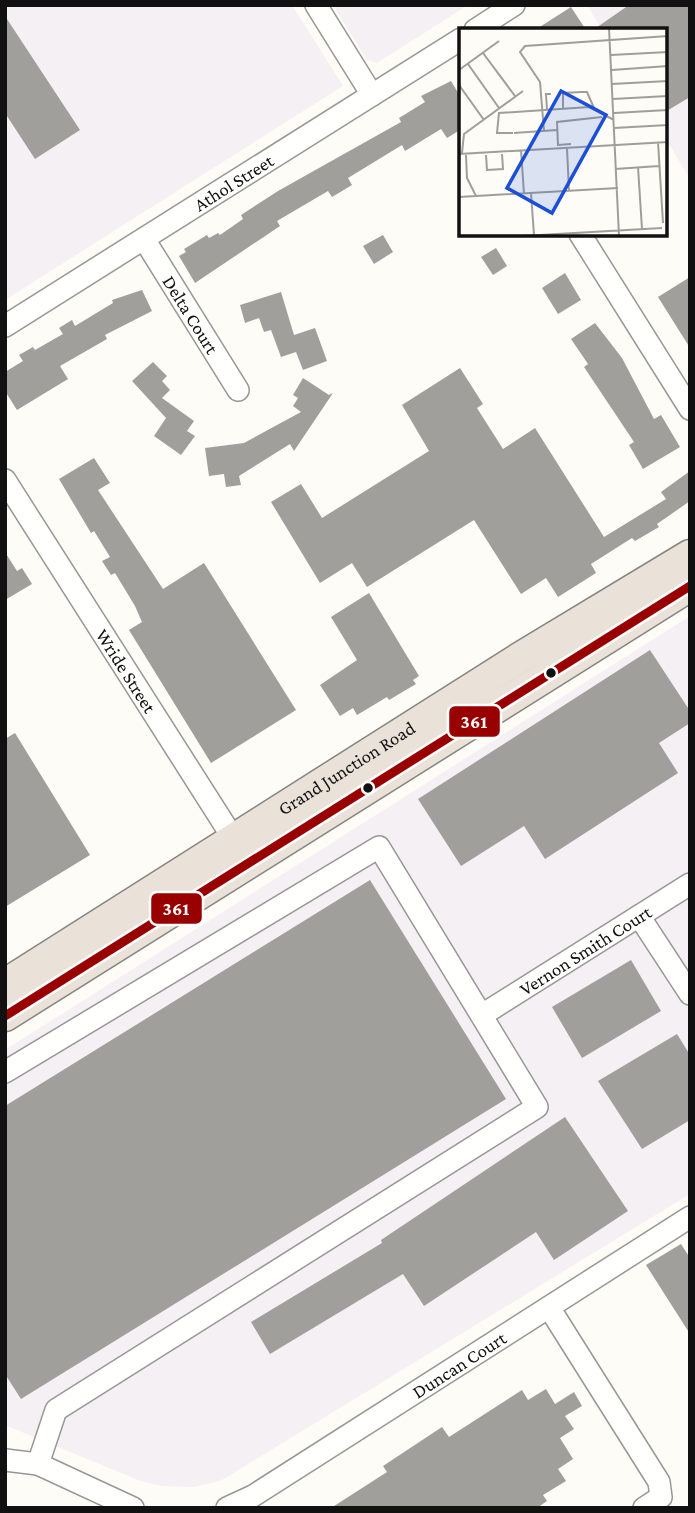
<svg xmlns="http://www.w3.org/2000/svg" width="695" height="1513" font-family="'Crimson Pro',serif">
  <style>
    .industrial { fill: #f5f0f3 }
    .building { fill: #a19f9c }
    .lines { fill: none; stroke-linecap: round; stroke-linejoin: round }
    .minor-casing { stroke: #979795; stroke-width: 24 }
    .highway-casing { stroke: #858482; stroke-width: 33 }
    .minor { stroke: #fffffe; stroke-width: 21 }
    .highway { stroke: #eae1d8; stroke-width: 30 }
    .bus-1-casing { stroke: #fff; stroke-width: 14 }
    .bus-1 { stroke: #900; stroke-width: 9 }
    .bus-dot { fill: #111; stroke: #fff; stroke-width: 2.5 }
    .labels { text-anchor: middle; stroke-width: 7; stroke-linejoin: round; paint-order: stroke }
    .street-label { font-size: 19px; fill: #111; stroke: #fff }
    .inset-road { fill: none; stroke: #9f9e9b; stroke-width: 2 }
    .view { fill: #1d4ed8; fill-opacity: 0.15; stroke: #1d4ed8; stroke-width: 3.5 }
    .inset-edge { fill: none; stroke: #111; stroke-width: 3.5 }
    .line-badge { stroke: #fff; stroke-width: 2.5 }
    .badge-label { font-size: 19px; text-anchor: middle; font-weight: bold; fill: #fff }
  </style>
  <rect width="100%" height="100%" fill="#fdfcf7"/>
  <g class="industrial">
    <polygon points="5,5 292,5 343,86 5,300"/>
    <polygon points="333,5 468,5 377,63 367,60"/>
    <polygon points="587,5 690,5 690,179 665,137 665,30 602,30"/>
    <polygon points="690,616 690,1194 222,1480 194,1487 162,1486 138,1480 5,1425 5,1050"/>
  </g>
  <g class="building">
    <polygon points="629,5 690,5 690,97 665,112 665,30 593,30"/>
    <polygon points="571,7 586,30 535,30"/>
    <polygon points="5,16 80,130 35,159 5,113"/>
    <polygon points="451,81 460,96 460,130 447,138 441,129 405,151 402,145 348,178 352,185 332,197 328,191 277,221 280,226 195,283 179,256 186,252 184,249 207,235 209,238 218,233 220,235 243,219 241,215 278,191 401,122 399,118 425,102 421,96"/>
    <polygon points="383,235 393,252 374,264 363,246"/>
    <polygon points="496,248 507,266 493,275 481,257"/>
    <polygon points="565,273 581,300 558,314 542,288"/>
    <polygon points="690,277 690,348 658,297"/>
    <polygon points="142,290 152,311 105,335 107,339 60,366 68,379 17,410 5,391 5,372 23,361 19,355 33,347 35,350 63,334 59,328 72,320 75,326 113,303 112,300"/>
    <polygon points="281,292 294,335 315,328 327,361 303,370 296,352 281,357 271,330 264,332 259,318 245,323 240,305"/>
    <polygon points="595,323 622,358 654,419 661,415 680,447 643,469 629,445 634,442 584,367 588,364 571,339"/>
    <polygon points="153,362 167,376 162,381 170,390 162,398 194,421 187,431 195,436 181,455 154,436 166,418 132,381"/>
    <polygon points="460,368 483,404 477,408 503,449 535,428 604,537 666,499 661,492 690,471 690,501 657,524 659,527 635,541 632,538 591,564 596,573 558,597 546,578 521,594 474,520 367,587 352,563 320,583 271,502 301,484 322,518 429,451 402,405"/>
    <polygon points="303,378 329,395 333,393 294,451 290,444 239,476 241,485 226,487 224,474 209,476 205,448 244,443 301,412 293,406 298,398 293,395"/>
    <polygon points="94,458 110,483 98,490 163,589 204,563 296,710 211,763 129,630 142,622 135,606 115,573 111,575 102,561 110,557 94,531 91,533 59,479"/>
    <polygon points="5,552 17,571 22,568 32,584 5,600"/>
    <polygon points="369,593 419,676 413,680 416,684 389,700 387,697 357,715 353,708 340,716 320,685 357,660 331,617"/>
    <polygon points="650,650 690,711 690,723 659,743 678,773 545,859 524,826 461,866 418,799"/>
    <polygon points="15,733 90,855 5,907 5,739"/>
    <polygon points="370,880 506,1099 21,1399 5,1374 5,1106"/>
    <polygon points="631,960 661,1011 582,1058 552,1007"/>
    <polygon points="677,1034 690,1055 690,1120 642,1149 598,1081"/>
    <polygon points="565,1117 628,1211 554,1260 536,1232 424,1306 403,1274 270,1354 251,1322 382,1243 381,1240"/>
    <polygon points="681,1244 690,1258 690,1334 646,1265"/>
    <polygon points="546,1389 555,1404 574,1392 582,1406 565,1416 574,1429 560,1438 573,1459 558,1469 566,1481 543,1495 547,1501 537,1508 331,1508 387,1472 383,1466 442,1427 449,1437 522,1390 528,1400"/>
  </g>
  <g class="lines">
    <g class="minor-casing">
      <g id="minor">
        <polyline points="316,5 372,95"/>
        <polyline points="475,30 514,5"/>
        <polyline points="580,234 690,409"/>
        <path id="s1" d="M 144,239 L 238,390"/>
        <path id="s2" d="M 5,326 L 461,39"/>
        <path id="s3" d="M 5,480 L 240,849"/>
        <polyline points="639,916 690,994"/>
        <path id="s4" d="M 482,1015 L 690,884"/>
        <polyline points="5,1072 379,847 537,1107 56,1410 38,1464"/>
        <polyline points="550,1309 659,1482 661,1497 644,1508"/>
        <polyline points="5,1460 38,1464 133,1508"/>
        <path id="s5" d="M 227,1508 L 253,1496 L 690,1217"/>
      </g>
    </g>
    <g class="highway-casing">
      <g id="highway">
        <path id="s6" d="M 5,984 L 521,657 L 690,555"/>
        <polyline points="5,1016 690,586"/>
      </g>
    </g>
    <use href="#minor" class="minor"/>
    <use href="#highway" class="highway"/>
    <g class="bus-1-casing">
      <polyline id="bus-1" points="5,1016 690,586"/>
    </g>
    <use href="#bus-1" class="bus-1"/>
  </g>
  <g class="bus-dot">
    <circle cx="551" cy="673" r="6"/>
    <circle cx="368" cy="788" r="6"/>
  </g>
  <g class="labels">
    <g class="street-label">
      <text dy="7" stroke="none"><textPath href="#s2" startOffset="270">Athol Street</textPath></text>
      <text dy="7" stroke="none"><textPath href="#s1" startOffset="89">Delta Court</textPath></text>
      <text dy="7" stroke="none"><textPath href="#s3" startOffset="226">Wride Street</textPath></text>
      <text dy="7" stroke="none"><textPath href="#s6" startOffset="404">Grand Junction Road</textPath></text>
      <text dy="7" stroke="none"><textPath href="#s4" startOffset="122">Vernon Smith Court</textPath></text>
      <text dy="7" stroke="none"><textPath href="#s5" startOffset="273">Duncan Court</textPath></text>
    </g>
  </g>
  <g transform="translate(459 28)">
    <rect width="208" height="208" fill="#fdfcf7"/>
    <path class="inset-road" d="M 150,0 L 160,208M 24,25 L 56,68M 152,27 L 209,24M 9,36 L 40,80M 0,42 L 40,13M 153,42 L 209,38M 153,56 L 209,53M 0,57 L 25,92M 154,71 L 209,68M 104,81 L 104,65 L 122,64 L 128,64 L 135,80M 88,82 L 87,66 L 92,66M 155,85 L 209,82M 155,100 L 209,97M 85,103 L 81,54 L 61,24 L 66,18 L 209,8M 54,105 L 38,105 L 40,85 L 130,79 L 155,92M 55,105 L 98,102M 199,114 L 204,195M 112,116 L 99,117 L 98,94 L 143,89M 108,120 L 110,163M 62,122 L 65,166M 3,125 L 5,106 L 64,63M 0,126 L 209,114M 7,127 L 8,150 L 17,168M 27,127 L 28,142 L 44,141 L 43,126M 179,139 L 183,201M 156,141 L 200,138M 72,165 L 75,207M 0,169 L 159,160M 63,208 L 203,200"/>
    <path class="view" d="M 102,63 L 147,87 L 93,185 L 48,160 Z"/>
    <rect width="208" height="208" class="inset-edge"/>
  </g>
  <g class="line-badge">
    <rect x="448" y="705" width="53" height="33" rx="7" fill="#900"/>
    <rect x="150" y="892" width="53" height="33" rx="7" fill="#900"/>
  </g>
  <g class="badge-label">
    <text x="474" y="728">361</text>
    <text x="176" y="915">361</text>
  </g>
  <rect width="695" height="1513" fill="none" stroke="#111111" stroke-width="14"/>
</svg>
